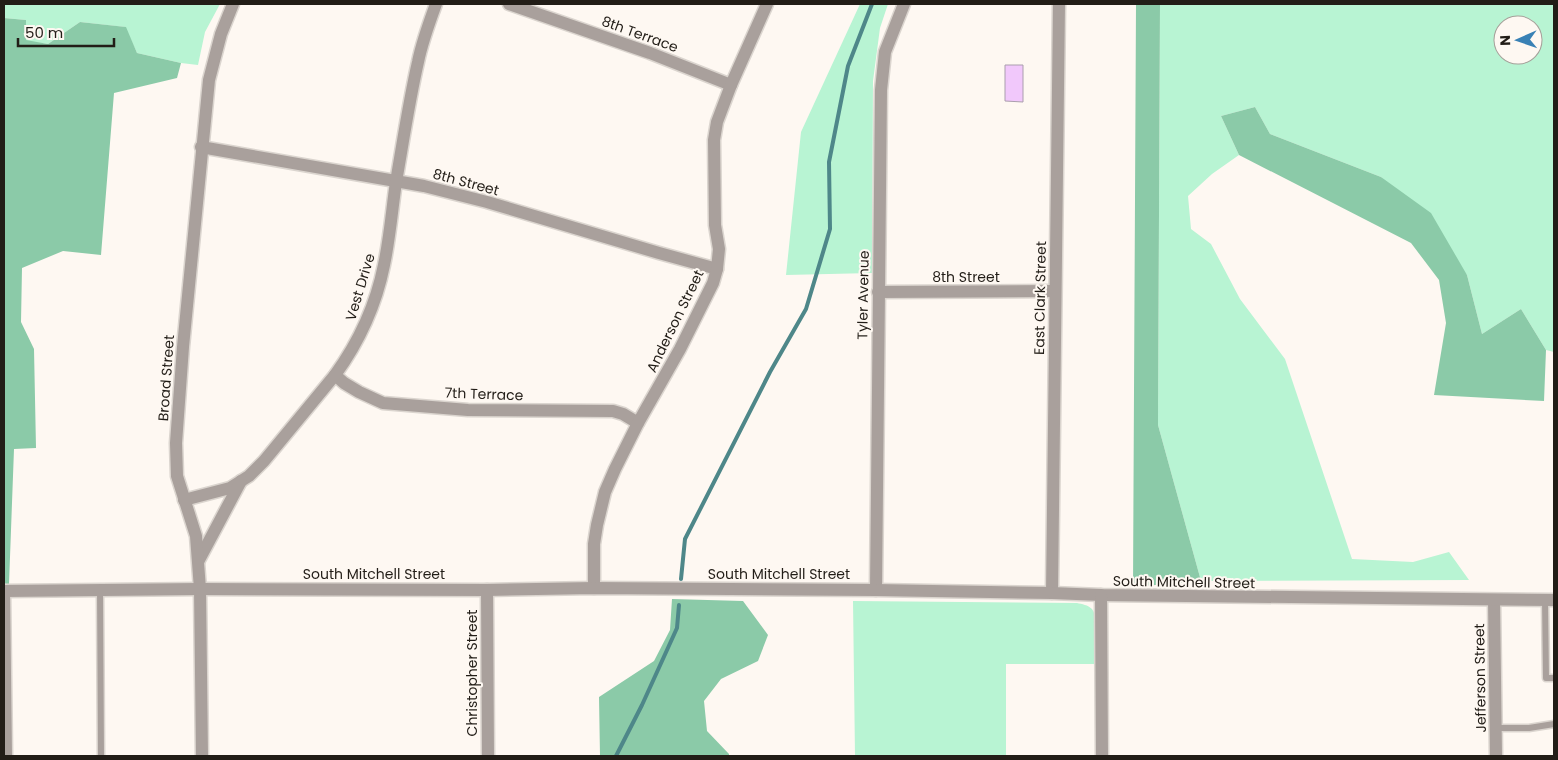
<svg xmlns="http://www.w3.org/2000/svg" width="1558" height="760" font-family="Poppins,sans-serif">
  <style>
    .green { fill: #b8f4d3; fill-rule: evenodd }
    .forest { fill: #8bcaa8 }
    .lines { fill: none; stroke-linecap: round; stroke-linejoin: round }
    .stream { stroke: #4e8789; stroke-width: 4 }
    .building { fill: #f1c8fb; stroke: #aa9ead }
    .service-casing { stroke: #dbd5cf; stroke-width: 9 }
    .minor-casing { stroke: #dbd5cf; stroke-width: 15 }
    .tertiary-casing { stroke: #dbd5cf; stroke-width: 15 }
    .service { stroke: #a9a09c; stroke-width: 6 }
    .minor { stroke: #a9a09c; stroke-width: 12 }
    .tertiary { stroke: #a9a09c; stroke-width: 12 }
    .labels { text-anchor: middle; stroke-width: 4; stroke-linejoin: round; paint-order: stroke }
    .street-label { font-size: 14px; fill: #221d17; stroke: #fef8f2 }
  </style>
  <rect width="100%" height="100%" fill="#fef8f2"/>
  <g class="green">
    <polygon points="4,4 220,4 205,32 198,65 181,63 137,53 125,27 80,22 48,44 25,41 26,20 4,18"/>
    <polygon points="860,4 888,4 880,28 873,81 872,273 786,275 801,132"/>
    <path d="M 1160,4 L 1554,4 L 1554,352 L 1546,350 L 1521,309 L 1482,334 L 1467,275 L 1381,177 L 1270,134 L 1255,107 L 1221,116 L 1239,155 L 1212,174 L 1188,196 L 1191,229 L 1211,244 L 1240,299 L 1285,359 L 1352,559 L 1413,562 L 1449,552 L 1469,580 L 1201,581 L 1158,425 ZM 1503,25 L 1533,25 L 1533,55 L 1503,55 Z"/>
    <path d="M 853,601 L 1077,603 C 1082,604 1088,605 1092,609 C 1099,617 1097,652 1097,664 L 1006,664 L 1006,756 L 855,756 Z"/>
  </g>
  <g class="forest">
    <polygon points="1136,4 1160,4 1158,425 1201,581 1133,587"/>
    <polygon points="4,18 26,20 26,40 48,44 80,22 126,27 137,53 181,63 177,78 114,93 101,255 63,251 22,268 21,322 34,349 36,448 14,449 9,584 4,584"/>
    <polygon points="1255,107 1270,134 1381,177 1431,213 1467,275 1482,334 1521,309 1546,350 1544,401 1434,395 1446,323 1439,280 1411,243 1239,155 1221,116"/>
    <polygon points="672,599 743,601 768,635 758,661 721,679 704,701 707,731 729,754 729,756 600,756 599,697 654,661 670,630"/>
  </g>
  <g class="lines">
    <g class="stream">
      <polyline points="681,579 685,539 770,372 806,309 830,229 829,162 848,66 872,4"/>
      <polyline points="616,756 642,705 677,628 679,605"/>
    </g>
  </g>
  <polygon class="building" points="1005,65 1023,65 1023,102 1005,101"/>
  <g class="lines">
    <g class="service-casing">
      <g id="service">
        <polyline points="100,589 101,756"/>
        <polyline points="1545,600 1546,678 1554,678"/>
        <polyline points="1495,728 1529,728 1554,724"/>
      </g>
    </g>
    <g class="minor-casing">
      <g id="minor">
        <polyline points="509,4 650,53 731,85"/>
        <polyline points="201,147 424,186 487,202 659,253 717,269"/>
        <polyline points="878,292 1055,291"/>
        <polyline points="335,375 344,383 359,392 383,403 468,410 613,411 623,414 638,423"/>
        <path d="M 184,500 L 230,488 L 249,476 L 264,461 L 335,375 C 359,342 376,305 384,265 C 390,237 392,209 396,182 C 403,142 409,101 418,62 C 422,42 429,23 436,4"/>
        <polyline points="199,560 241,481"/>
        <polyline points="594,588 594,544 597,525 605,492 615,469 638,423 680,349 713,283 717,269 719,249 715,225 714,140 717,122 731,85 767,4"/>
        <polyline points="200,589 202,756"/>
        <polyline points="487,590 488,756"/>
        <polyline points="876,590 881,90 885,52 904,4"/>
        <polyline points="1052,593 1059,4"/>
        <polyline points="1494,600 1496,756"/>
      </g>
    </g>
    <g class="tertiary-casing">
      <g id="tertiary">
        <polyline points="200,589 196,536 177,476 176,443 183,347 209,80 221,34 233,4"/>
        <polyline points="4,591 200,589 487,590 594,588 876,590 1052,593 1101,595 1554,600"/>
        <polyline points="4,591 6,756"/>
        <polyline points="1101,595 1102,756"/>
      </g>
    </g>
    <use href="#service" class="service"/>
    <use href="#minor" class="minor"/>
    <use href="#tertiary" class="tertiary"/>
  </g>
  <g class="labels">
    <g class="street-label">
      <text transform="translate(640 34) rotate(20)" y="5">8th Terrace</text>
      <text transform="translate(466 182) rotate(15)" y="5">8th Street</text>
      <text x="966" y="282">8th Street</text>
      <text transform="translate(360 287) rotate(-73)" y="5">Vest Drive</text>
      <text transform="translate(863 295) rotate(-89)" y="5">Tyler Avenue</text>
      <text transform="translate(1040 298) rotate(-89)" y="5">East Clark Street</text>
      <text transform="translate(675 321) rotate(-64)" y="5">Anderson Street</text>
      <text transform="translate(166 378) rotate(-86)" y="5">Broad Street</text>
      <text transform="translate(484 394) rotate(2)" y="5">7th Terrace</text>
      <text x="374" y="579">South Mitchell Street</text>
      <text x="779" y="579">South Mitchell Street</text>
      <text transform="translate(1184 582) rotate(1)" y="5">South Mitchell Street</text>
      <text transform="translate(472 673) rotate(-90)" y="5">Christopher Street</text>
      <text transform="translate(1480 678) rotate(-91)" y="5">Jefferson Street</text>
    </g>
  </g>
  <rect width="1558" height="760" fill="none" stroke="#221d17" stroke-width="10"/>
  <g transform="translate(1518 40) rotate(268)"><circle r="24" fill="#fef8f2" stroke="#a6a09a"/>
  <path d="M0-4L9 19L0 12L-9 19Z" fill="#3981b5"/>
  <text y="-8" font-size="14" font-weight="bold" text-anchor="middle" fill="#221d17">N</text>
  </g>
  <path d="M18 38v8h96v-8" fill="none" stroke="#221d17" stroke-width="2.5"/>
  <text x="25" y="38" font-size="15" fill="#221d17" stroke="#fef8f2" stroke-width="4" paint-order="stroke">50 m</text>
</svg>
